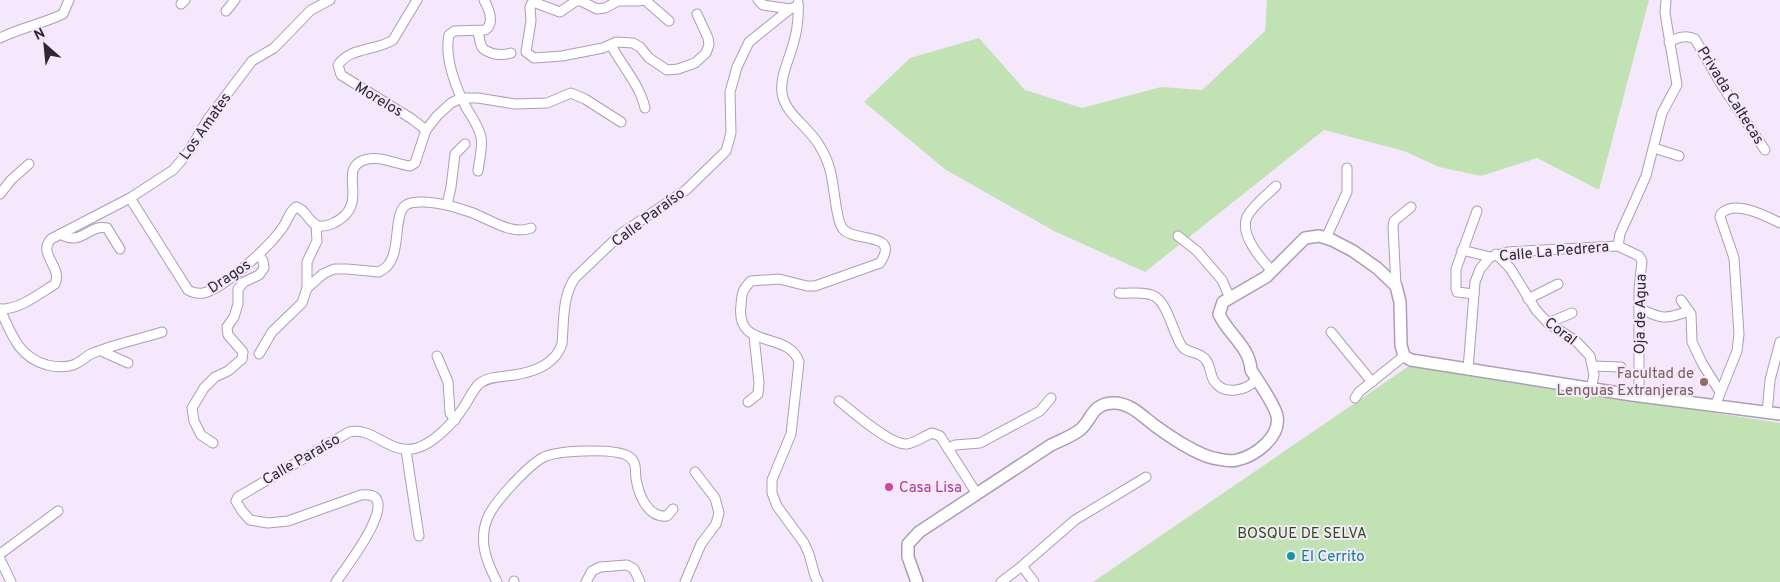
<svg xmlns="http://www.w3.org/2000/svg" width="1780" height="582" font-family="Overpass,sans-serif">
  <style>
    .green { fill: #c1e3b4 }
    .lines { fill: none; stroke-linecap: round; stroke-linejoin: round }
    .minor-casing { stroke: #ad9db6; stroke-width: 11 }
    .major-casing { stroke: #ad9db6; stroke-width: 14 }
    .minor { stroke: #fff; stroke-width: 9 }
    .major { stroke: #fff; stroke-width: 11 }
    .education-dot { fill: #8d6e63; stroke: #f5e8fd; stroke-width: 2 }
    .hotel-dot { fill: #d1479c; stroke: #f5e8fd; stroke-width: 2 }
    .culture-dot { fill: #0f9aa8; stroke: #f5e8fd; stroke-width: 2 }
    .labels { text-anchor: middle; stroke-width: 4; stroke-linejoin: round; paint-order: stroke }
    .street-label { font-size: 15px; fill: #2d2731; stroke: #f5e8fd }
    .education-label { font-size: 15px; fill: #785e54; stroke: #f5e8fd; text-anchor: end }
    .hotel-label { font-size: 15px; fill: #b23c85; stroke: #f5e8fd; text-anchor: start }
    .park-label { font-size: 15px; fill: #27530e; stroke: #f5e8fd }
    .culture-label { font-size: 15px; fill: #0d838f; stroke: #f5e8fd; text-anchor: start }
  </style>
  <rect width="100%" height="100%" fill="#f5e8fd"/>
  <g class="green">
    <polygon points="1267,0 1649,0 1599,190 1537,158 1481,176 1439,167 1404,151 1324,130 1145,272 1054,231 946,170 864,102 910,58 979,38 1025,90 1082,108 1161,87 1202,90 1265,31"/>
    <polygon points="1409,366 1780,423 1780,582 1093,582"/>
  </g>
  <g class="lines">
    <g class="minor-casing">
      <g id="minor">
        <path d="M 417,0 L 393,40 C 376,51 350,47 338,65 L 341,75 L 412,119 L 426,130"/>
        <polyline points="644,0 638,1 618,1 605,8 597,9 581,1 576,1 560,12 536,3 532,3 530,7 531,21 526,52 534,58 562,56 603,48 616,42 633,43 640,47 649,58 667,70 678,69 695,63 706,53 709,45 708,38 697,14"/>
        <polyline points="645,0 669,21"/>
        <polyline points="758,0 763,5 790,9"/>
        <path d="M 798,3 C 799,18 797,33 792,48 C 788,62 780,78 782,93 C 785,114 808,126 819,145 C 834,169 832,185 837,211 C 838,217 839,224 843,229 C 855,243 901,231 880,263 L 815,286 L 807,286 L 779,279 L 751,281 C 742,290 742,293 741,305 C 735,351 789,330 799,362 L 791,434 L 772,480 L 772,493 L 777,506 L 804,543 L 809,554 L 815,576 L 818,582"/>
        <polyline points="181,4 185,0"/>
        <polyline points="226,11 235,0"/>
        <path d="M 478,31 C 481,46 479,50 495,54 C 501,55 504,55 511,53"/>
        <path d="M 0,38 C 20,28 42,24 63,14 L 69,0"/>
        <path d="M 1669,42 C 1677,38 1686,34 1695,39 L 1721,84 L 1765,150"/>
        <path d="M 611,45 C 622,66 640,85 645,108"/>
        <polyline points="1654,148 1679,156"/>
        <path d="M 478,171 C 479,161 483,147 481,137 C 479,127 472,117 467,109 C 456,89 444,57 449,35 L 454,31 L 485,30 C 495,23 489,9 484,0"/>
        <polyline points="0,194 11,180 29,164"/>
        <path d="M 130,198 L 188,290 C 193,293 197,294 203,293 C 224,289 271,245 283,227 C 288,220 289,212 296,207 C 306,209 309,224 319,226 C 324,227 329,225 334,223 C 372,204 336,170 364,160 C 380,155 395,164 410,166 L 415,163 L 426,130 L 437,116 L 451,103 L 461,98 L 478,98 L 515,104 L 547,103 L 571,93 L 585,99 L 621,122"/>
        <polyline points="447,205 451,187 455,154 465,144"/>
        <path d="M 60,234 C 82,247 88,224 107,228 L 120,249"/>
        <polyline points="1178,236 1197,251 1222,280 1230,298"/>
        <polyline points="1326,238 1347,192 1347,168"/>
        <polyline points="1618,246 1620,234 1646,176 1662,113 1677,85 1665,13 1666,0"/>
        <polyline points="1462,250 1490,257"/>
        <polyline points="1496,254 1510,268 1536,310 1548,323 1576,341 1590,356 1594,375 1591,389"/>
        <path d="M 1272,271 C 1262,260 1239,235 1247,217 C 1253,205 1267,195 1276,186"/>
        <polyline points="1396,286 1393,227 1394,221 1411,207"/>
        <polyline points="307,288 307,262 317,241 316,225"/>
        <path d="M 1119,293 C 1129,294 1145,291 1154,296 C 1167,302 1173,332 1181,345 C 1186,354 1200,351 1206,360 C 1211,367 1210,375 1214,381 C 1224,396 1246,391 1257,379"/>
        <polyline points="1474,294 1457,292 1456,289 1456,269 1477,211"/>
        <polyline points="1528,299 1558,284"/>
        <polyline points="1681,300 1691,314 1692,342 1702,363 1720,392"/>
        <path d="M 1639,308 C 1661,319 1665,320 1689,311"/>
        <path d="M 0,309 C 19,310 39,294 55,284 C 63,267 37,254 51,239 L 130,198 L 173,170 L 187,154 L 208,119 L 252,61 L 274,48 L 311,10 L 330,0"/>
        <path d="M 0,309 C 11,333 18,357 47,365 C 56,367 64,368 73,365 C 80,363 86,356 93,353 C 115,344 140,339 162,332"/>
        <polyline points="1548,323 1572,313"/>
        <polyline points="1331,332 1372,382"/>
        <polyline points="101,351 128,363"/>
        <path d="M 259,354 L 272,332 L 302,303 L 307,288 L 323,274 L 334,269 L 347,269 L 379,272 C 382,270 386,268 388,265 C 401,250 393,214 406,205 C 412,201 419,202 425,202 C 440,203 456,207 470,212 C 488,218 511,236 531,228"/>
        <polyline points="437,356 448,382 450,413 455,420"/>
        <polyline points="1593,366 1621,367"/>
        <polyline points="1468,369 1475,282 1480,269 1490,257 1508,252 1618,246 1639,256 1642,261 1639,289 1639,396"/>
        <polyline points="1355,398 1359,392 1404,356"/>
        <path d="M 839,401 C 852,411 891,446 907,444 C 915,443 924,436 932,433 L 940,436 L 977,494"/>
        <polyline points="748,402 758,394 759,383 754,336"/>
        <path d="M 1715,406 L 1737,351 L 1739,334 L 1734,258 L 1720,217 L 1721,214 C 1734,199 1766,216 1780,223"/>
        <polyline points="1767,413 1770,380 1780,342"/>
        <polyline points="213,443 201,435 194,421 192,408 204,388 215,377 228,371 242,359 243,352 228,335 227,327 234,317 238,304 238,289 244,282 259,275 264,268 263,261 259,255"/>
        <polyline points="948,449 955,445 980,443 1040,411 1051,398"/>
        <polyline points="406,450 419,536"/>
        <polyline points="0,554 58,511"/>
        <polyline points="0,559 11,582"/>
        <polyline points="1022,566 1034,582"/>
        <polyline points="514,581 514,582"/>
        <path d="M 336,582 C 344,570 408,489 361,495 L 288,521 L 268,523 L 250,520 L 242,511 L 236,501 L 238,497 L 349,432 C 374,426 389,456 417,448 C 434,443 454,422 463,408 C 469,400 472,390 480,383 C 490,376 502,377 514,375 C 534,372 555,365 562,344 C 564,322 562,296 575,278 L 622,233 L 686,190 L 726,151 L 731,133 L 730,92 L 737,67 L 749,42 L 790,9 L 798,6"/>
        <path d="M 497,582 C 486,561 478,540 488,517 C 495,501 527,467 542,458 C 556,450 614,448 628,456 C 637,461 635,470 636,479 C 639,496 648,518 667,516 L 673,509"/>
        <polyline points="586,582 592,571 600,567 627,565 634,569 640,582"/>
        <polyline points="685,582 701,544 716,524 719,513 715,498 695,472"/>
        <polyline points="1001,582 1022,566 1075,520 1146,477"/>
      </g>
    </g>
    <g class="major-casing">
      <path id="major" d="M 917,582 L 908,557 L 908,544 L 919,532 L 1051,445 C 1061,440 1073,436 1081,429 C 1093,418 1091,405 1112,403 C 1129,402 1141,415 1154,425 C 1169,436 1200,457 1218,459 C 1223,460 1232,462 1237,460 C 1255,456 1281,437 1277,416 C 1275,405 1258,381 1251,370 C 1250,347 1227,333 1219,314 L 1223,302 L 1266,277 L 1305,238 L 1319,236 L 1332,240 L 1353,251 L 1377,268 L 1396,286 L 1400,302 L 1401,345 L 1404,356 L 1411,360 L 1632,395 L 1780,414"/>
    </g>
    <use href="#minor" class="minor"/>
    <use href="#major" class="major"/>
  </g>
  <circle class="education-dot" cx="1704" cy="382" r="5"/>
  <circle class="hotel-dot" cx="889" cy="487" r="5"/>
  <circle class="culture-dot" cx="1291" cy="556" r="5"/>
  <g class="labels">
    <g class="street-label">
      <text transform="translate(1731 95) rotate(58)" y="5">Privada Caltecas</text>
      <text transform="translate(379 99) rotate(31)" y="5">Morelos</text>
      <text transform="translate(205 126) rotate(-55)" y="5">Los Amates</text>
      <text transform="translate(648 217) rotate(-37)" y="5">Calle Paraíso</text>
      <text transform="translate(1554 251) rotate(-5)" y="5">Calle La Pedrera</text>
      <text transform="translate(229 276) rotate(-34)" y="5">Dragos</text>
      <text transform="translate(1640 314) rotate(-89)" y="5">Oja de Agua</text>
      <text transform="translate(1561 331) rotate(37)" y="5">Coral</text>
      <text transform="translate(301 459) rotate(-30)" y="5">Calle Paraíso</text>
    </g>
    <g class="education-label">
      <text x="1694" y="378">Facultad de<tspan x="1694" dy="17">Lenguas Extranjeras</tspan></text>
    </g>
    <g class="hotel-label">
      <text x="899" y="492">Casa Lisa</text>
    </g>
    <g class="park-label">
      <text x="1302" y="538">BOSQUE DE SELVA</text>
    </g>
    <g class="culture-label">
      <text x="1301" y="561">El Cerrito</text>
    </g>
  </g>
  <g transform="translate(45 45) rotate(333)" stroke="#f5e8fd" stroke-width="4" paint-order="stroke">
  <path d="M0-4L9 19L0 12L-9 19Z" fill="#2d2731"/>
  <text y="-8" font-size="14" font-weight="bold" text-anchor="middle" fill="#2d2731">N</text>
  </g>
</svg>
